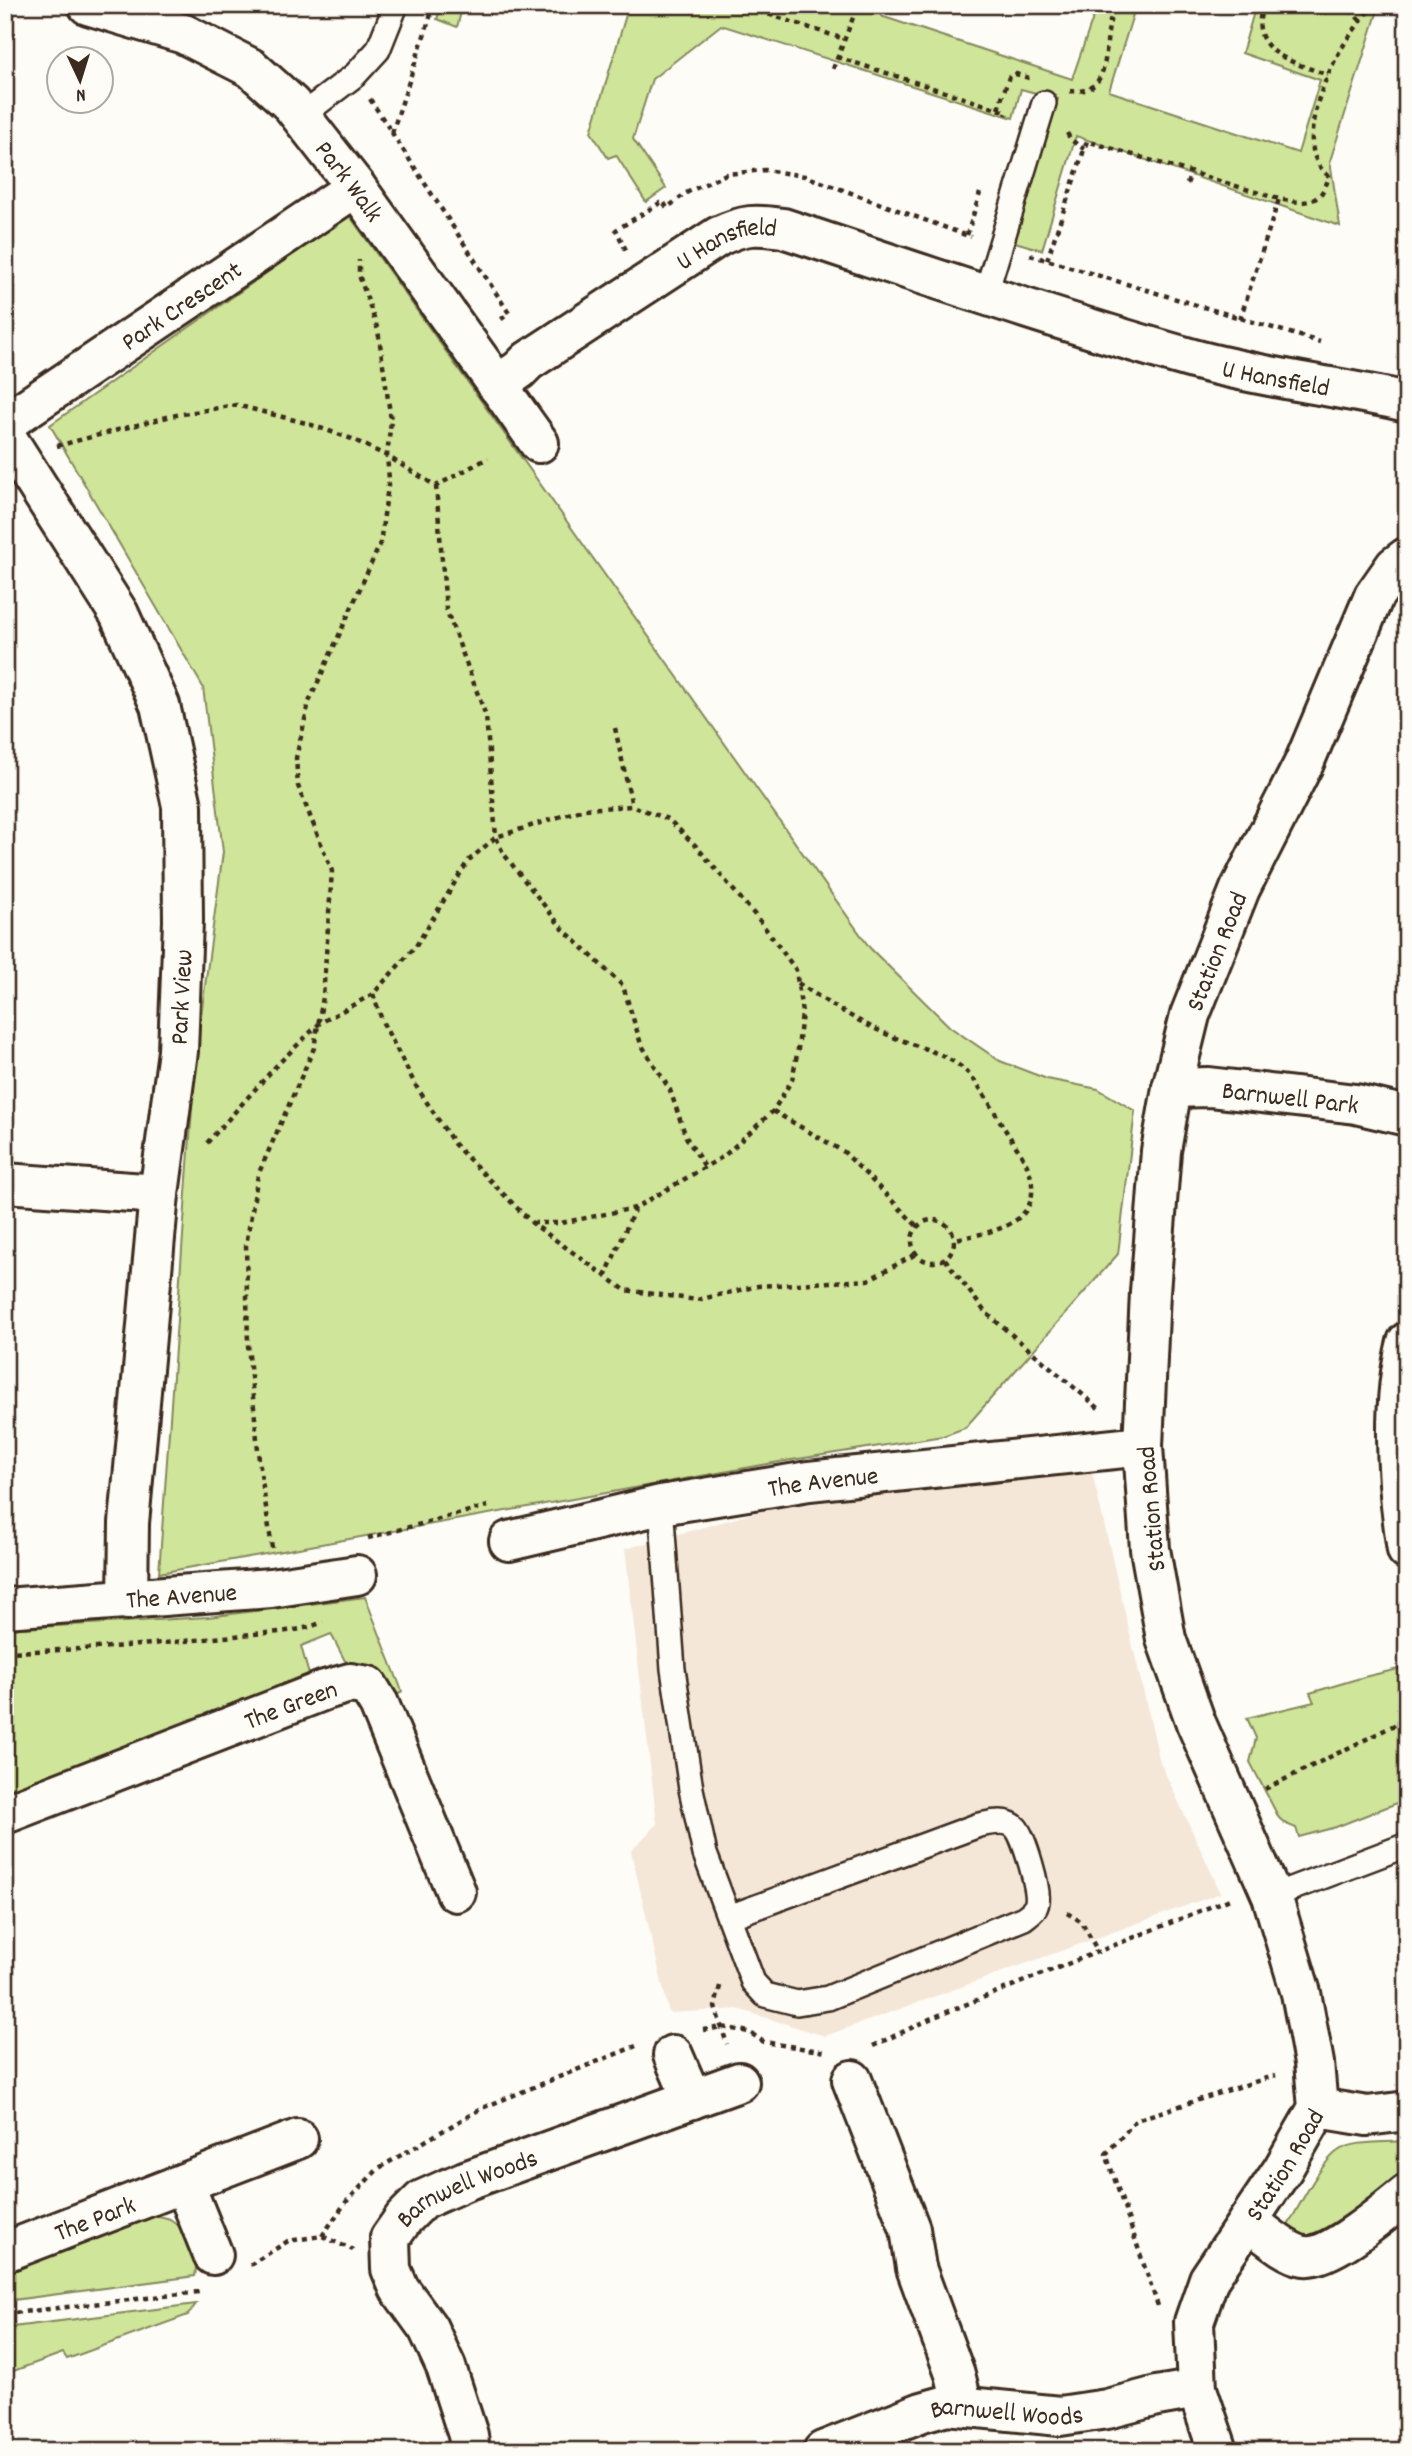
<svg xmlns="http://www.w3.org/2000/svg" width="1412" height="2456" font-family="Dekko,sans-serif">
  <style>
    .built { fill: #f4e7d8 }
    .green { fill: #cfe59a; stroke: #85885c; stroke-width: 2 }
    .lines { fill: none; stroke-linecap: round; stroke-linejoin: round }
    .lane-casing { stroke: #3b2a1e; stroke-width: 28 }
    .street-casing { stroke: #3b2a1e; stroke-width: 44 }
    .secondary-casing { stroke: #3b2a1e; stroke-width: 44 }
    .path { stroke: #3b2a1e; stroke-width: 4.5; stroke-dasharray: 5 5; stroke-linecap: butt }
    .lane { stroke: #fdfcf7; stroke-width: 23 }
    .street { stroke: #fdfcf7; stroke-width: 38 }
    .secondary { stroke: #fdfcf7; stroke-width: 38 }
    .labels { text-anchor: middle; stroke-width: 6; stroke-linejoin: round; paint-order: stroke }
    .street-label { font-size: 26px; fill: #3b2a1e; stroke: #fdfcf7 }
  </style>
  <rect width="100%" height="100%" fill="#fdfcf7"/>
  <filter id="ink" filterUnits="userSpaceOnUse"><feTurbulence type="fractalNoise" baseFrequency=".0143" numOctaves="2"/><feDisplacementMap in="SourceGraphic" scale="14" xChannelSelector="R" yChannelSelector="G"/><feConvolveMatrix kernelMatrix="1 2 1 2 8 2 1 2 1" color-interpolation-filters="sRGB"/></filter>
  <g filter="url(#ink)">
    <polygon class="built" points="1091,1468 1160,1762 1221,1893 825,2036 738,2009 669,2013 631,1851 657,1824 625,1549 765,1510"/>
    <g class="green">
      <polygon points="442,5 463,5 457,27 437,19"/>
      <polygon points="629,5 884,5 881,16 1072,79 1096,9 1086,5 1136,5 1109,91 1298,153 1320,80 1242,53 1256,5 1374,5 1379,7 1330,161 1340,226 1076,136 1042,250 1015,242 1058,99 1021,89 1013,118 721,25 652,79 633,139 666,188 646,202 616,155 608,158 591,132"/>
      <polygon points="349,215 870,948 950,1027 1000,1061 1047,1079 1098,1089 1135,1111 1118,1254 965,1428 943,1436 779,1462 159,1573 196,1053 223,852 203,687 50,425"/>
      <path d="M 365,1597 L 402,1691 L 398,1695 C 384,1671 371,1668 345,1661 L 331,1634 L 301,1646 L 309,1675 L 295,1688 L 5,1798 L 5,1629 L 208,1617 Z"/>
      <polygon points="1407,1667 1407,1799 1336,1827 1299,1837 1296,1828 1286,1824 1279,1818 1250,1762 1256,1738 1247,1718 1314,1702 1310,1693 1364,1677"/>
      <path d="M 1403,2141 C 1404,2149 1407,2161 1403,2168 C 1393,2194 1332,2230 1307,2243 L 1286,2229 C 1297,2210 1321,2162 1338,2151 C 1354,2140 1385,2143 1403,2141 Z"/>
      <path d="M 152,2215 C 157,2216 165,2217 170,2219 C 187,2229 199,2257 195,2276 L 5,2301 L 5,2271 Z"/>
      <polygon points="196,2304 188,2315 67,2359 63,2353 5,2374 5,2328"/>
    </g>
    <g class="lines">
      <g class="lane-casing">
        <g id="lane">
          <polyline points="301,116 355,75 378,50 396,5"/>
          <polyline points="985,296 1044,103"/>
          <path d="M 661,1505 L 673,1669 L 691,1789 L 705,1854 L 753,1982 L 765,1995 L 797,2003 L 828,1998 L 1024,1918 C 1030,1913 1036,1910 1037,1902 C 1040,1890 1024,1837 1016,1828 C 1007,1818 990,1823 979,1825 L 729,1917"/>
          <polyline points="1272,1896 1407,1845"/>
        </g>
      </g>
      <g class="street-casing">
        <g id="street">
          <path id="s1" d="M 88,5 L 184,34 L 251,68 L 291,104 L 356,187 L 539,443"/>
          <path id="s2" d="M 497,385 L 519,370 L 528,361 L 719,236 C 745,224 755,224 783,228 C 919,273 1055,320 1193,359 C 1263,378 1336,386 1407,402"/>
          <path id="s3" d="M 5,423 L 356,187"/>
          <polyline points="5,435 119,614 160,705 182,806 183,921 178,1051 159,1194 129,1523 128,1600"/>
          <path id="s4" d="M 1172,1088 L 1209,1087 L 1356,1104 L 1407,1116"/>
          <polyline points="5,1183 159,1194"/>
          <path d="M 1407,1342 C 1391,1405 1397,1486 1407,1550"/>
          <path id="s5" d="M 509,1541 L 661,1505 L 809,1481 L 1143,1446"/>
          <path id="s6" d="M 5,1608 L 271,1588 L 357,1575"/>
          <path id="s7" d="M 5,1814 L 325,1690 L 350,1683 L 368,1686 L 379,1704 L 456,1892"/>
          <polyline points="673,2055 692,2099"/>
          <polyline points="852,2080 910,2229 916,2268 955,2374 963,2406"/>
          <polyline points="1318,2108 1367,2116 1407,2111"/>
          <polyline points="184,2183 213,2255"/>
          <path d="M 1248,2221 C 1264,2232 1285,2253 1304,2256 C 1329,2260 1387,2210 1407,2194"/>
          <path id="s8" d="M 5,2252 L 298,2139"/>
          <path id="s9" d="M 470,2451 L 468,2435 L 446,2367 L 428,2328 L 399,2288 L 391,2269 L 390,2238 L 404,2218 L 422,2200 L 465,2181 L 739,2082"/>
          <path id="s10" d="M 823,2451 L 922,2412 L 947,2405 L 1060,2416 L 1107,2409 L 1157,2396 L 1197,2389"/>
        </g>
      </g>
      <g class="secondary-casing">
        <g id="secondary">
          <path id="s11" d="M 1218,2451 L 1197,2389 L 1194,2322 L 1209,2279 L 1283,2169 L 1318,2108 L 1314,2063 L 1301,1993 L 1272,1896 L 1196,1723 L 1166,1639 L 1150,1549 L 1143,1446 L 1150,1292 L 1161,1151 L 1172,1088 L 1190,1015 L 1240,889 L 1304,763 L 1374,596 L 1395,566 L 1407,557"/>
        </g>
      </g>
      <g class="path">
        <polyline points="740,5 844,39"/>
        <polyline points="1112,5 1138,12"/>
        <path d="M 1264,5 C 1244,52 1296,63 1328,75"/>
        <polyline points="1341,5 1347,7 1361,21"/>
        <polyline points="837,57 1007,112 1006,115"/>
        <polyline points="833,69 858,5"/>
        <path d="M 1070,91 C 1121,95 1097,31 1117,5"/>
        <polyline points="370,99 509,313 499,321"/>
        <polyline points="998,109 1009,77 1016,74 1029,78"/>
        <polyline points="392,133 434,5"/>
        <polyline points="1067,133 1071,140 1084,149"/>
        <polyline points="1187,184 1191,173"/>
        <polyline points="967,235 980,193"/>
        <polyline points="626,250 616,230 663,201 667,208 686,193 726,174 765,170 805,176 971,237"/>
        <polyline points="1030,255 1320,342"/>
        <path d="M 1047,260 L 1087,141 L 1279,199 C 1305,204 1321,206 1329,176 C 1293,150 1322,83 1340,51 C 1348,37 1359,24 1368,11"/>
        <polyline points="1240,319 1279,199"/>
        <polyline points="57,446 171,416 236,405 306,423 352,439 387,456 436,486 488,458"/>
        <polyline points="436,486 446,609 486,716 496,837 503,853 562,928 623,986 641,1044 670,1090 686,1137 705,1167"/>
        <polyline points="615,728 632,806"/>
        <path d="M 798,983 C 828,1003 858,1022 891,1036 C 916,1047 948,1053 968,1073 C 981,1086 996,1115 1006,1131 C 1015,1146 1028,1161 1031,1178 C 1041,1226 988,1233 955,1239"/>
        <polyline points="373,994 383,1023 416,1086 455,1145 532,1223 625,1290 697,1300 758,1286 868,1280 916,1254"/>
        <polyline points="773,1111 844,1152 918,1227"/>
        <polyline points="207,1143 276,1066 320,1023 373,994 416,946 468,861 496,837 584,809 632,806 668,819 695,845 760,921 796,970 802,1013 798,1049 792,1080 773,1111 724,1156 635,1208 561,1223 532,1223"/>
        <circle cx="933" cy="1241" r="21"/>
        <polyline points="945,1259 985,1312 1102,1411"/>
        <polyline points="605,1277 635,1208"/>
        <polyline points="368,1538 488,1506"/>
        <polyline points="272,1548 259,1460 248,1345 246,1245 258,1175 314,1048 323,997 332,871 298,786 296,758 309,702 380,544 389,479 387,456 391,420 378,330 359,275 359,260"/>
        <path d="M 5,1652 C 84,1650 164,1644 243,1635 C 269,1632 298,1633 323,1622"/>
        <polyline points="1265,1789 1407,1719"/>
        <polyline points="1067,1913 1082,1922 1098,1952"/>
        <polyline points="720,1986 715,2007 727,2044"/>
        <polyline points="703,2030 722,2027 749,2032 764,2042 826,2052"/>
        <polyline points="873,2046 932,2018 1230,1899"/>
        <polyline points="322,2236 346,2202 379,2168 482,2108 636,2046"/>
        <polyline points="250,2265 288,2241 322,2236 353,2250"/>
        <polyline points="1158,2306 1106,2154 1136,2120 1276,2075"/>
        <polyline points="5,2314 199,2292"/>
      </g>
      <use href="#lane" class="lane"/>
      <use href="#street" class="street"/>
      <use href="#secondary" class="secondary"/>
    </g>
  </g>
  <g class="labels">
    <g class="street-label">
      <text dy="9" stroke="none"><textPath href="#s1" startOffset="326">Park Walk</textPath></text>
      <text dy="9" stroke="none"><textPath href="#s2" startOffset="273">U Hansfield</textPath></text>
      <text dy="9" stroke="none"><textPath href="#s3" startOffset="212">Park Crescent</textPath></text>
      <text dy="9" stroke="none"><textPath href="#s2" startOffset="849">U Hansfield</textPath></text>
      <text dy="9" stroke="none"><textPath href="#s11" startOffset="1575">Station Road</textPath></text>
      <text transform="translate(180 997) rotate(-87)" y="9">Park View</text>
      <text dy="9" stroke="none"><textPath href="#s4" startOffset="119">Barnwell Park</textPath></text>
      <text dy="9" stroke="none"><textPath href="#s5" startOffset="320">The Avenue</textPath></text>
      <text transform="translate(1150 1509) rotate(-95)" y="9">Station Road</text>
      <text dy="9" stroke="none"><textPath href="#s6" startOffset="177">The Avenue</textPath></text>
      <text dy="9" stroke="none"><textPath href="#s7" startOffset="306">The Green</textPath></text>
      <text dy="9" stroke="none"><textPath href="#s11" startOffset="315">Station Road</textPath></text>
      <text dy="9" stroke="none"><textPath href="#s9" startOffset="327">Barnwell Woods</textPath></text>
      <text dy="9" stroke="none"><textPath href="#s8" startOffset="96">The Park</textPath></text>
      <text dy="9" stroke="none"><textPath href="#s10" startOffset="192">Barnwell Woods</textPath></text>
    </g>
  </g>
  <rect width="1412" height="2456" fill="none" stroke="#fdfcf7" stroke-width="28"/>
  <rect x="14" y="14" width="1384" height="2428" fill="none" stroke="#3b2a1e" stroke-width="2.5" filter="url(#ink)"/>
  <g transform="translate(80 80) rotate(176)"><circle r="33" fill="#fdfcf7" stroke="#afa8a0" stroke-width="2"/>
  <path d="M0-5L12 26L0 18L-12 26Z" fill="#3b2a1e"/>
  <text y="-10" font-size="19" font-weight="bold" text-anchor="middle" fill="#3b2a1e">N</text>
  </g>
</svg>
